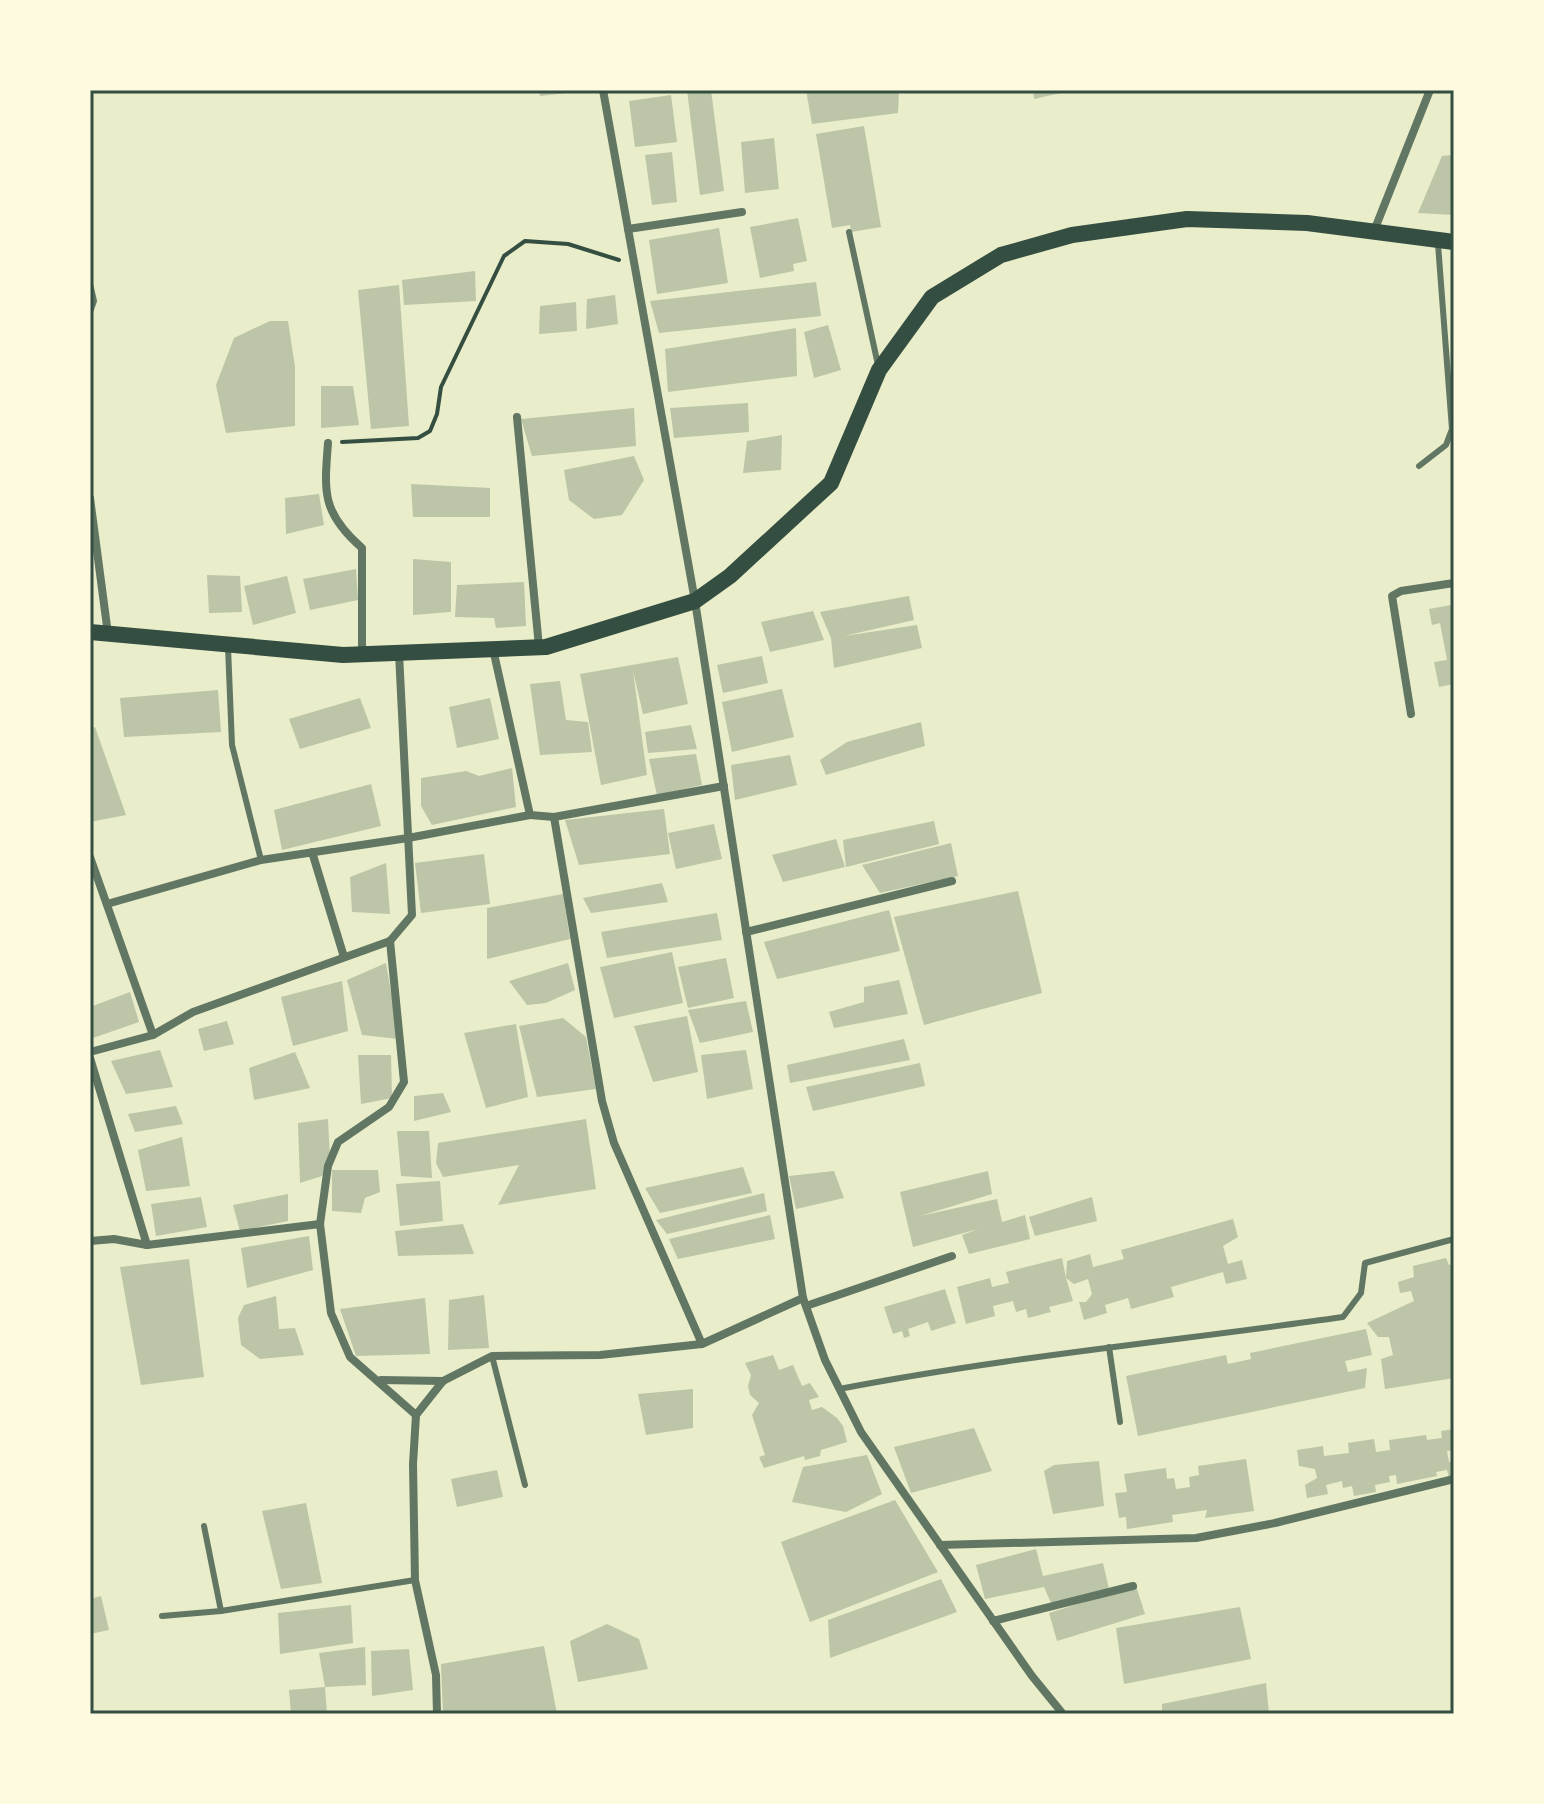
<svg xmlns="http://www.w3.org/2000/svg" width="1544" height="1804" font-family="Karla,sans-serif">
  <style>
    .building { fill: #bcc5a7 }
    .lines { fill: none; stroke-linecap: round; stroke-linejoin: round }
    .path { stroke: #344e41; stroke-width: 4 }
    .service { stroke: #617663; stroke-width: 6 }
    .minor { stroke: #617663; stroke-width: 8 }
    .secondary { stroke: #344e41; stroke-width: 16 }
    .neatline { fill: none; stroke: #344e41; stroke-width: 3 }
  </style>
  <rect width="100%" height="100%" fill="#e9edc9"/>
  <g class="building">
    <polygon points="539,90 576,90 576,92 540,96"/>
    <polygon points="687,90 711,90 724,191 700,195"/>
    <polygon points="806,90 899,90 898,113 812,124"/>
    <polygon points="1033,90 1070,90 1070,91 1034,99"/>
    <polygon points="671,95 677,142 635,147 629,101"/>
    <polygon points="864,126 881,227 851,232 850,225 832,228 816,134"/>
    <polygon points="774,138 779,189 745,193 741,142"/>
    <polygon points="672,152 677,202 652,205 645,155"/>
    <polygon points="1454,155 1454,215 1418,213 1442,156"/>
    <polygon points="798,218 807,261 793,264 794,271 760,278 750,227"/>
    <polygon points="719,228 728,283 657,294 649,240"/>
    <polygon points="475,271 476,301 404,305 402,280"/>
    <polygon points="816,282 821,316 659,333 650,301"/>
    <polygon points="399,285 409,426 371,429 358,290"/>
    <polygon points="615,295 618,324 586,329 587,299"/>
    <polygon points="576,302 577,331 539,334 540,306"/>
    <polygon points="270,321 288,321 295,367 295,426 226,433 216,385 234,338"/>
    <polygon points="828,325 841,370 814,378 804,332"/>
    <polygon points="796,328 797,376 668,392 665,349"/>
    <polygon points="321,386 353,386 359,425 321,428"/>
    <polygon points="748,403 749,432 674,438 670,408"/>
    <polygon points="634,408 636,446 532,456 521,419"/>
    <polygon points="782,435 781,470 743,473 747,441"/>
    <polygon points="634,456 644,480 622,515 594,519 569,500 564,470"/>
    <polygon points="411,484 490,488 490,517 413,517"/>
    <polygon points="319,494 324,525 286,534 285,498"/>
    <polygon points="413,559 451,562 451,612 413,615"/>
    <polygon points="356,569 358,600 310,610 303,579"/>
    <polygon points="207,575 240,576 242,612 209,613"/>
    <polygon points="287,576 296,613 253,625 244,586"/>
    <polygon points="524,582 526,626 496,628 494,618 455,617 457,585"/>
    <polygon points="909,596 914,620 844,636 917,625 922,648 834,668 831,638 820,612"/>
    <polygon points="1451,605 1454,684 1439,687 1434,662 1447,660 1440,623 1432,625 1429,609"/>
    <polygon points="813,611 824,640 770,652 761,622"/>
    <polygon points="762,656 768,683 723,693 717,665"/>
    <polygon points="678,657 688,704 643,714 633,671 647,775 601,785 580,674"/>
    <polygon points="560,681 566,720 588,722 592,752 540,755 530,684"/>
    <polygon points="782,689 794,737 732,752 722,702"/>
    <polygon points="218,690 221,732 124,737 120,698"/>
    <polygon points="360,698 371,728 300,749 289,719"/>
    <polygon points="490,698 499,739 457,748 449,707"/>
    <polygon points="921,722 925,746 826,775 820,760 847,742"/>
    <polygon points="691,725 697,749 648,753 645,732"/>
    <polygon points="95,727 126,815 90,822 90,729"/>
    <polygon points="696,754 702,785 657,795 649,759"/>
    <polygon points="790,755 797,785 735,800 731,765"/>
    <polygon points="512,768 516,807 432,825 421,806 421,778 466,771 479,776"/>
    <polygon points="371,784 381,826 282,850 274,810"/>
    <polygon points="664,809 670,854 579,865 565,820"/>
    <polygon points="934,821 939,844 846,867 843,840"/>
    <polygon points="714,824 722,859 676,869 668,833"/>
    <polygon points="836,839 845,867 783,882 772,855"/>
    <polygon points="951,843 958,876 880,893 862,865"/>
    <polygon points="484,854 490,904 421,913 415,863"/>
    <polygon points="386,863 390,914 352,912 350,877"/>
    <polygon points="662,883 668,902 591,913 583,898"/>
    <polygon points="1018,891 1042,993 924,1025 894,917"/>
    <polygon points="563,894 570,939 487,959 487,908"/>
    <polygon points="889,910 900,951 777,979 764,942"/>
    <polygon points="717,913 722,940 607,958 601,932"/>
    <polygon points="672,952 683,1003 614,1018 600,967"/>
    <polygon points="726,958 734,998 688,1008 678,967"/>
    <polygon points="386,963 399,1039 362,1035 347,980"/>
    <polygon points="568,963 575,990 546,1003 527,1005 509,981"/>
    <polygon points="899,980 908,1014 834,1028 829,1012 864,1002 864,987"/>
    <polygon points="342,981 348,1031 293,1046 281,997"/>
    <polygon points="130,992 139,1022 90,1039 90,1007"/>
    <polygon points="746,1001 753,1032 700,1043 688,1010"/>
    <polygon points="687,1016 698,1072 653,1082 634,1026"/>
    <polygon points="563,1018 586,1037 596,1089 537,1097 519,1026"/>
    <polygon points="227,1021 234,1044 204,1051 198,1029"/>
    <polygon points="516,1024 528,1097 486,1108 464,1033"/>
    <polygon points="904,1039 910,1060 790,1083 787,1065"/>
    <polygon points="160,1050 173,1087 126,1094 111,1061"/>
    <polygon points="746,1050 753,1089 707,1099 701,1055"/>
    <polygon points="295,1052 310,1088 254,1100 249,1068"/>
    <polygon points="358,1055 391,1055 392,1098 361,1104"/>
    <polygon points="920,1063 925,1086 813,1111 806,1087"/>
    <polygon points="443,1093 451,1112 414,1121 414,1096"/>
    <polygon points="176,1106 183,1124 135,1132 128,1114"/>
    <polygon points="328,1119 330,1159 322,1176 300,1183 298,1123"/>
    <polygon points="586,1119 596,1189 498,1205 519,1165 443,1177 436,1163 438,1143"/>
    <polygon points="397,1131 429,1131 432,1178 401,1176"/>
    <polygon points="182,1137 190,1186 146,1191 138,1150"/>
    <polygon points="743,1167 752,1193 660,1213 645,1188"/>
    <polygon points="332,1170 378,1170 380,1192 365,1198 361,1213 332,1211"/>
    <polygon points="834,1171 844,1198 796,1209 789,1176"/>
    <polygon points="988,1171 992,1194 920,1216 997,1199 1002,1222 1025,1215 1030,1239 969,1254 962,1235 978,1229 913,1247 900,1192"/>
    <polygon points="440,1181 443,1221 400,1226 396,1184"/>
    <polygon points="764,1193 767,1211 667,1234 656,1220"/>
    <polygon points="288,1194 288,1221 240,1231 233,1205"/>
    <polygon points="201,1197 207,1227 156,1236 151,1204"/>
    <polygon points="1092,1197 1097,1221 1035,1236 1029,1217"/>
    <polygon points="770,1215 775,1239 678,1259 669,1239"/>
    <polygon points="1233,1219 1238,1237 1223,1246 1228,1264 1242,1260 1247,1279 1226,1284 1223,1272 1171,1287 1174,1297 1131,1309 1128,1298 1105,1305 1107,1313 1084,1320 1079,1302 1086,1302 1092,1294 1088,1279 1074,1284 1066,1278 1073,1301 1049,1307 1051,1312 1028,1318 1026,1309 1016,1312 1013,1301 993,1306 995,1316 966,1324 957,1287 990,1278 992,1287 1009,1283 1006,1272 1062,1258 1066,1278 1067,1261 1090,1254 1093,1267 1124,1259 1121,1250"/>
    <polygon points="463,1224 474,1254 398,1256 395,1231"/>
    <polygon points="309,1236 313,1270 247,1288 241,1248"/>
    <polygon points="1446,1258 1449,1265 1454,1264 1454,1378 1385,1389 1381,1359 1393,1355 1389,1337 1378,1337 1367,1323 1414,1301 1411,1291 1400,1293 1398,1282 1414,1277 1413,1266"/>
    <polygon points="189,1259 204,1377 141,1385 120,1267"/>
    <polygon points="945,1289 956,1323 931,1331 928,1322 908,1329 910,1336 904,1338 902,1331 893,1334 884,1307"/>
    <polygon points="484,1295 489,1348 448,1350 449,1300"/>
    <polygon points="276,1296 279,1329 295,1328 304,1355 260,1359 241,1345 238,1318 244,1305"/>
    <polygon points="425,1298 430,1354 356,1356 340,1309"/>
    <polygon points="1366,1329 1372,1355 1345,1361 1348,1372 1367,1368 1365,1388 1138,1436 1126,1376 1226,1355 1228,1364 1251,1359 1250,1353"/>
    <polygon points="773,1355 779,1370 793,1365 802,1386 810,1383 819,1397 809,1400 812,1410 822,1407 837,1418 843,1426 847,1442 821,1450 820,1456 805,1460 804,1456 764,1468 759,1457 765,1455 752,1415 759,1403 750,1395 748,1386 751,1375 745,1363"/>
    <polygon points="693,1389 693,1428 646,1435 638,1394"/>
    <polygon points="974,1428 992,1471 911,1493 894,1447"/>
    <polygon points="1454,1429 1454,1450 1447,1451 1449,1462 1454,1461 1454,1477 1449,1478 1447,1470 1436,1472 1437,1476 1397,1484 1396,1475 1389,1476 1390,1482 1375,1485 1376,1492 1354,1496 1352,1486 1343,1488 1342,1481 1326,1485 1328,1494 1307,1498 1305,1485 1317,1478 1315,1469 1299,1466 1297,1450 1323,1446 1324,1456 1349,1453 1348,1443 1374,1439 1376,1452 1390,1450 1389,1440 1426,1435 1427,1440 1442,1438 1441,1431"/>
    <polygon points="867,1455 882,1494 846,1512 792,1502 803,1467"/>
    <polygon points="1246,1459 1254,1511 1205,1518 1207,1510 1172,1515 1173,1522 1127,1529 1126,1517 1119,1518 1115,1493 1127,1492 1124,1474 1166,1468 1167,1479 1174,1478 1176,1489 1190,1487 1189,1477 1199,1475 1198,1466"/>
    <polygon points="1099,1461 1104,1506 1053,1514 1044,1471 1054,1465"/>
    <polygon points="497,1470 503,1497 457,1507 451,1479"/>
    <polygon points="895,1500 938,1572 810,1622 781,1542"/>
    <polygon points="306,1503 322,1583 281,1589 262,1511"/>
    <polygon points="1036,1549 1043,1576 1103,1563 1109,1589 1051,1603 1044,1587 985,1599 976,1565"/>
    <polygon points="941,1579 957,1612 830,1658 828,1620"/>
    <polygon points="1136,1586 1145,1614 1057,1641 1049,1613"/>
    <polygon points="101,1596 109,1630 90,1634 90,1599"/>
    <polygon points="351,1605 353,1643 280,1654 278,1613"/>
    <polygon points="1240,1607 1251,1659 1124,1684 1116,1628"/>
    <polygon points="607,1624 639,1639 648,1669 578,1682 570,1641"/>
    <polygon points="544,1646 557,1714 443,1714 441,1664"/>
    <polygon points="365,1647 366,1685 325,1687 319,1653"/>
    <polygon points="409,1649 413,1690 372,1696 371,1651"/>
    <polygon points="1266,1683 1269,1714 1162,1714 1162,1704"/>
    <polygon points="325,1687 327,1714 291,1714 289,1690"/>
  </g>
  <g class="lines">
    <polyline class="path" points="342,442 418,438 430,431 437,414 441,387 504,256 525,241 568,244 619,260"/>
    <g class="service">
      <polyline points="849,232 878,365"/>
      <polyline points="90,284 94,301 90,312"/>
      <polyline points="1419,466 1446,445 1452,429 1438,244"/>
      <polyline points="228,647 232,745 261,860"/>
      <polyline points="1109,1347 1120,1422"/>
      <polyline points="492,1356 525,1485"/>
      <path d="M 839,1389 C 1005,1357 1175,1341 1343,1317 L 1361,1293 L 1365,1263 L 1454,1239"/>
      <polyline points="204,1526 221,1611"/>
      <polyline points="162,1616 221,1611 415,1580"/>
    </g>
    <g class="minor">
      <polyline points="603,90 695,601 803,1298 825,1360 861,1432 1032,1676 1063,1714"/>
      <polyline points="628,229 742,212"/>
      <polyline points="1374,231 1430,90"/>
      <polyline points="517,417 539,647"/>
      <path d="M 328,443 C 324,493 322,513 362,548 L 362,654"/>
      <polyline points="90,498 108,634"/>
      <polyline points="493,649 530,815 554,817 724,786"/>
      <polyline points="1411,714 1392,596 1401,591 1454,583"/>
      <polyline points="554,817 602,1101 614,1143 702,1344"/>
      <polyline points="312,852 344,957"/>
      <polyline points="90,857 153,1035 90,1052"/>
      <polyline points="107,904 261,860 408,838 530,815"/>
      <polyline points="746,932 952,881"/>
      <polyline points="153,1035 193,1012 390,941 412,915 399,653"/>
      <polyline points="90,1058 147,1245 320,1224 331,1313 350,1357 416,1415"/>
      <polyline points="320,1224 328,1166 338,1142 389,1107 404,1082 390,941"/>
      <polyline points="90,1241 114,1239 147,1245"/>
      <polyline points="806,1306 952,1256"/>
      <polyline points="381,1380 443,1381"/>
      <polyline points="940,1545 1196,1538 1275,1523 1454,1479"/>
      <polyline points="993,1621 1133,1586"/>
      <polyline points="437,1714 436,1675 415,1580 413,1464 416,1415 443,1381 492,1356 600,1355 702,1344 803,1298"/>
    </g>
    <polyline class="secondary" points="90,632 343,655 546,647 695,601 730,576 831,483 879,370 932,297 1001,255 1072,235 1187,219 1307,223 1454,242"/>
  </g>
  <rect width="1544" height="1804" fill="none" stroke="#fefae0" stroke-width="184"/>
  <rect x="92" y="92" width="1360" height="1620" class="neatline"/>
</svg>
